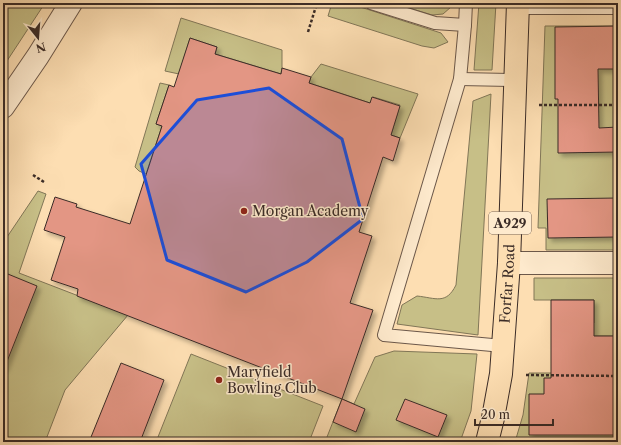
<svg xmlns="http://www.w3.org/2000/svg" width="621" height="445" font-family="'Libre Caslon Text',serif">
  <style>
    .green { fill: #c7bf87; stroke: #817657 }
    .building { fill: #e39684; stroke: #3b2c27; filter: url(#shadow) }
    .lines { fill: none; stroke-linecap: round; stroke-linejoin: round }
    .service-casing { stroke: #6c584a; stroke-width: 14 }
    .minor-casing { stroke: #6c584a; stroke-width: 24 }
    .tertiary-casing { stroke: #6c584a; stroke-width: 24 }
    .primary-casing { stroke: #3b2c27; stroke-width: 24 }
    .path { stroke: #3b2c27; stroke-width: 2.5; stroke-dasharray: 3 2; stroke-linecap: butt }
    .service { stroke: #feeacd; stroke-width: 12 }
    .minor { stroke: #feeacd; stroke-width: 22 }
    .tertiary { stroke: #feeacd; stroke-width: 22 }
    .primary { stroke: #fddeb2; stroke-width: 22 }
    .marked { fill: #1d4ed8; fill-opacity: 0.2; stroke: #1d4ed8; stroke-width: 3; stroke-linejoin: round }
    .poi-dot { fill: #8f2418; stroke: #feeacd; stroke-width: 1.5 }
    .labels { text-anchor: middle; stroke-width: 3; stroke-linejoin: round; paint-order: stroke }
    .shield { fill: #feeacd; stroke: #766559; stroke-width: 1 }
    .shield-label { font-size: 13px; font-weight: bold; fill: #3b2c27 }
    .poi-label { font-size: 14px; fill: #3b2c27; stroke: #feeacd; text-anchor: start }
    .street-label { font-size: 14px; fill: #3b2c27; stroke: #feeacd }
  </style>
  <defs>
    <filter id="shadow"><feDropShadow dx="3.5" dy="3.5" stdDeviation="2" flood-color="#0004"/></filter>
  </defs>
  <rect width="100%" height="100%" fill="#fddeb2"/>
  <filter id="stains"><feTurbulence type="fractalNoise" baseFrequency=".005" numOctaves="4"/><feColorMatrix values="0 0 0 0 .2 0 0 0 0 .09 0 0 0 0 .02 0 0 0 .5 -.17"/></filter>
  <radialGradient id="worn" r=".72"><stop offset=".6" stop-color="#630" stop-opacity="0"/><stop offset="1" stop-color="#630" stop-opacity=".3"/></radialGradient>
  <g class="green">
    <polygon points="3,3 45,3 3,67"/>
    <polygon points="332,3 348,3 441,33 448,42 434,48 422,46 328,16"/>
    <polygon points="393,3 452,3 451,7 443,14 432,15"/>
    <polygon points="479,3 496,3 492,70 474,70"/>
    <polygon points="181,18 282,50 282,68 281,74 215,54 217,47 190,38 179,74 165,71"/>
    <polygon points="545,26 618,26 618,250 546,250 546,228 538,228"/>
    <polygon points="321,64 418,94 400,138 391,135 400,105 373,97 370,103 309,83 311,77"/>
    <polygon points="160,83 169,85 156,124 162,126 146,174 139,171 135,167"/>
    <path d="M 491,94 L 478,335 L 397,324 L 402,305 L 417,296 C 436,298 446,305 456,285 L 473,101 Z"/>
    <polygon points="38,191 46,194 19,273 128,315 65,390 45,442 3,442 3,243"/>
    <polygon points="534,278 618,278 618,336 576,336 576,322 594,323 594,300 534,300"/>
    <polygon points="394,351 477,354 471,411 460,442 325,442 342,399 354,404 375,357"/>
    <polygon points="191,354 323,406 309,442 156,442"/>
    <polygon points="529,373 618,373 618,442 515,442 523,415"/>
  </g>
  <g class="building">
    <polygon points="618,26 618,69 598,69 599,128 618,127 618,152 558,153 558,99 555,99 555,27"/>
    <polygon points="190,38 217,47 215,54 281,74 282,68 311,77 309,83 370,103 372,97 400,106 391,135 400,138 393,161 383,157 359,232 372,236 350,303 373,310 342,399 77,296 78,289 51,280 65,237 44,230 55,197 77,204 76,207 130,224 162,126 156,124 169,85 174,87"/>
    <polygon points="618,198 618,237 548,238 547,199"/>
    <polygon points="3,272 37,286 4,369 3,369"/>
    <polygon points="551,300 594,300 594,336 618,336 618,435 529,435 529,394 544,394 544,378 551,378"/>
    <polygon points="121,363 164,380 140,442 89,442"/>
    <polygon points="342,399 365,409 356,432 333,422"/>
    <polygon points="405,399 447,415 438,437 396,420"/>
  </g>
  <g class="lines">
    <g class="service-casing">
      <g id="service">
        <polyline points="371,3 435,23 465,25"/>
        <polyline points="466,3 465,25 460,79 384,335 503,346"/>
        <polyline points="460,79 516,80"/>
      </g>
    </g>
    <g class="minor-casing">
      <g id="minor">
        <polyline points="518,3 618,3"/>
        <polyline points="509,263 618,263"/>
      </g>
    </g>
    <g class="tertiary-casing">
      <polyline id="tertiary" points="3,107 38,56 71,3"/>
    </g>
    <g class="primary-casing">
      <g id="primary">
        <path id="s1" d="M 487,442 L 493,418 L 501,374 L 503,346 L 509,263 L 518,3"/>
      </g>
    </g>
    <g class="path">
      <polyline points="308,32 317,3"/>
      <polyline points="539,105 618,105"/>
      <polyline points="33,175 44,182"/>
      <polyline points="526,375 618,376"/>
    </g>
    <use href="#service" class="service"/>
    <use href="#minor" class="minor"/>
    <use href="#tertiary" class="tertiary"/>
    <use href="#primary" class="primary"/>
  </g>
  <path class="marked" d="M 269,88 L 342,139 L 363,219 L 307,262 L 246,292 L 167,260 L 141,164 L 197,100 Z"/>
  <g class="poi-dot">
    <circle cx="244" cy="211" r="4"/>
    <circle cx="219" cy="380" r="4"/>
  </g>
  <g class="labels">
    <rect class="shield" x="489" y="212" width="42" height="22" rx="3"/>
    <g class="shield-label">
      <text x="510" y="228">A929</text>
    </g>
    <g class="poi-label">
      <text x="252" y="216">Morgan Academy</text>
      <text x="227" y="377">Maryfield<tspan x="227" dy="16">Bowling Club</tspan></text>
    </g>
    <g class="street-label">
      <text dy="5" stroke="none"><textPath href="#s1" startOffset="160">Forfar Road</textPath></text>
    </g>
  </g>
  <rect width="621" height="445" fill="none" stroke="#fddeb2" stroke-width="16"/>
  <rect x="4" y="4" width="613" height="437" fill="none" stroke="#3b2c27" stroke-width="2"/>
  <rect x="8" y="8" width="605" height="429" fill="none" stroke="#3b2c27"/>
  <g transform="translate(38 38) rotate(163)" stroke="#feeacd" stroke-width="3" paint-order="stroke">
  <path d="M0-3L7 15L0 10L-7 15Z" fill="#3b2c27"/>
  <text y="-6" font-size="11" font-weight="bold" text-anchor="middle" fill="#3b2c27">N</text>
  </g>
  <path d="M475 419v6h78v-6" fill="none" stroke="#3b2c27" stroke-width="2"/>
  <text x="481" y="419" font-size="12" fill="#3b2c27" stroke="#feeacd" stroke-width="3" paint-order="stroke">20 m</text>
  <rect width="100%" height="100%" filter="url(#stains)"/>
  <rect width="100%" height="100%" fill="url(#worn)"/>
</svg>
